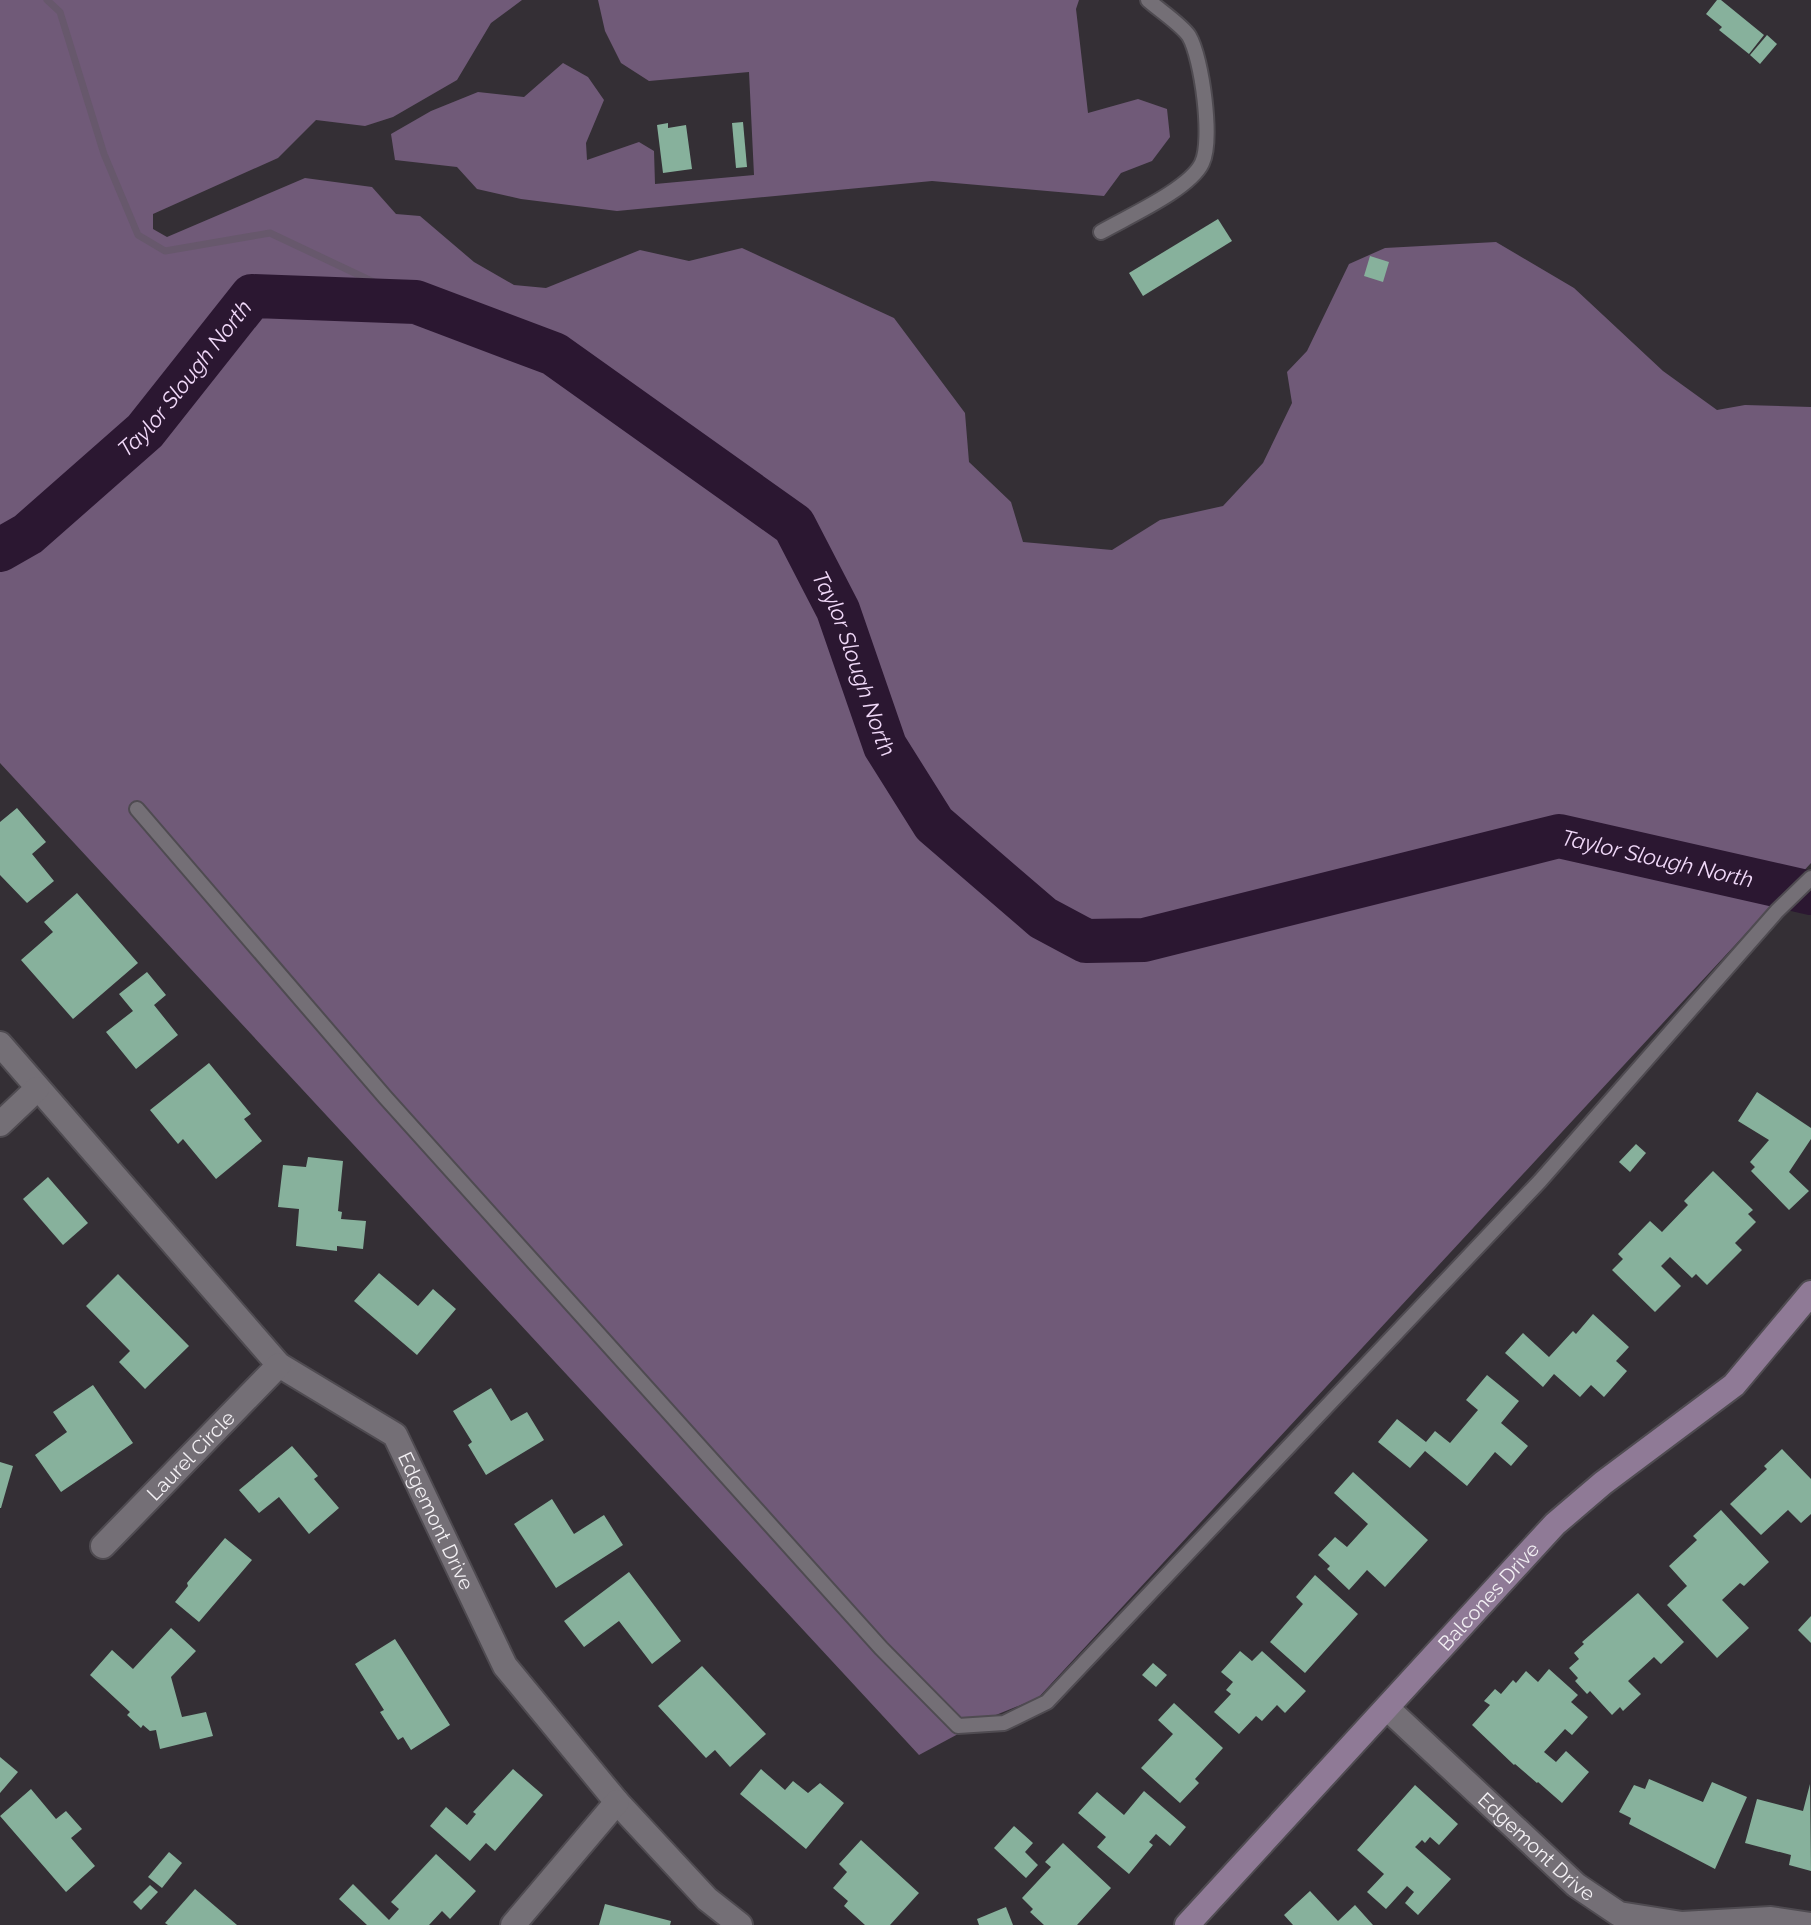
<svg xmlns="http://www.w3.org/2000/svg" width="1811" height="1925" font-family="Raleway,sans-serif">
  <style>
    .forest { fill: #705a78 }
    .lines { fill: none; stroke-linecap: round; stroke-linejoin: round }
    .stream { stroke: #67586c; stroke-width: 7 }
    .river { stroke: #2b1731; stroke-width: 44 }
    .building { fill: #87b19c }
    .lane-casing { stroke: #4f4b51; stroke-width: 18 }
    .street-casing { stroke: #4f4b51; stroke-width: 28 }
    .secondary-casing { stroke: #4f4b51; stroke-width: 28 }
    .lane { stroke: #746f76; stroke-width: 14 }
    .street { stroke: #746f76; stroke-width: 24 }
    .secondary { stroke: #8f7a96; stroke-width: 24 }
    .labels { text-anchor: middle; stroke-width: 8; stroke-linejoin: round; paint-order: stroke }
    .street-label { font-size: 20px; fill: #f3f0f4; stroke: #342f35 }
    .water-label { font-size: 22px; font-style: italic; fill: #f1d9f9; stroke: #342f35 }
  </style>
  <rect width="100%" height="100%" fill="#342f35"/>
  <g class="forest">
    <polygon points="0,0 522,0 491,23 457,80 393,117 365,126 316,120 278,158 153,214 153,229 167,237 305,178 372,187 396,214 420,216 474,262 514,285 546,288 640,250 689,261 742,248 894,318 965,413 969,462 1011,502 1023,542 1112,550 1160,520 1223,506 1263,463 1292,403 1287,372 1307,351 1349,264 1385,248 1496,242 1574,288 1663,371 1717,410 1745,405 1811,407 1811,863 1038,1698 986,1719 919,1755 0,763"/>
    <polygon points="598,0 1079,0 1076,9 1088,113 1138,99 1167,109 1170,137 1152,161 1121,173 1104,196 932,181 617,211 521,199 477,189 457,167 395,160 391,134 431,111 478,92 524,97 563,63 588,77 604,100 586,143 587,160 639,142 654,151 655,184 754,175 749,72 649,81 621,63 605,31"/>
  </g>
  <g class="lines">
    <polyline class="stream" points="47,0 60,12 104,154 138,235 165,251 270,233 416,302"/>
    <path class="river" id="s1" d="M 0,550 L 28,534 L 145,431 L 252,296 L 416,302 L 554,354 L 794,525 L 838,610 L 885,746 L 934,824 L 1043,918 L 1086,941 L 1144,940 L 1559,836 L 1811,893"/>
  </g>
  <g class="building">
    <polygon points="1717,0 1721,0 1764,35 1749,54 1719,30 1722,27 1706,14"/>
    <polygon points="1767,35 1777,44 1760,64 1750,55"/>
    <polygon points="743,122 747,167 736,168 732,123"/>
    <polygon points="668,123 668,128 686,125 692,169 663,173 657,125"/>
    <polygon points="1218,219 1232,241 1143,296 1129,273"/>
    <polygon points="1370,256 1389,262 1383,282 1364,276"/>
    <polygon points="17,808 46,842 32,854 54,881 27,903 0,875 0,822"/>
    <polygon points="77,893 138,963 73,1019 21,960 53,932 44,922"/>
    <polygon points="147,972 166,995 154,1005 178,1035 136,1069 106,1032 133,1011 119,994"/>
    <polygon points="209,1063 251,1114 244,1119 262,1141 216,1179 183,1139 178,1144 150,1110"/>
    <polygon points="1757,1092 1811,1128 1811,1139 1789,1172 1809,1191 1789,1210 1751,1171 1755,1167 1750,1162 1769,1140 1738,1121"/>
    <polygon points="1636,1144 1646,1153 1630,1172 1619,1162"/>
    <polygon points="308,1157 343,1161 338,1211 342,1212 341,1219 366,1221 363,1249 337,1246 337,1251 296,1246 299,1209 278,1207 283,1165 306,1167"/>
    <polygon points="1713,1171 1753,1210 1748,1214 1756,1222 1735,1243 1742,1250 1707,1285 1696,1274 1692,1278 1670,1257 1661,1266 1681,1286 1655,1312 1612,1270 1623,1259 1618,1254 1650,1221 1662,1232 1688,1205 1684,1201"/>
    <polygon points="48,1177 88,1223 63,1245 23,1199"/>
    <polygon points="379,1273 418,1306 433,1289 456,1309 417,1355 354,1301"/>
    <polygon points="118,1274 189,1346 145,1389 119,1362 130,1351 86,1306"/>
    <polygon points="1593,1314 1629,1347 1616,1361 1627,1371 1604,1397 1591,1385 1580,1397 1554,1374 1543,1387 1505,1353 1523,1333 1549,1357 1573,1331 1576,1334"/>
    <polygon points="1487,1375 1519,1401 1501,1423 1528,1446 1511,1466 1495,1452 1467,1486 1425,1451 1410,1468 1378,1442 1397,1419 1426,1442 1435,1431 1450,1443 1478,1410 1466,1400"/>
    <polygon points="93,1385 133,1443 61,1492 35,1455 67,1432 53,1412"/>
    <polygon points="491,1388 511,1421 527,1412 544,1440 486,1475 468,1445 472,1442 453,1411"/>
    <polygon points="292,1446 318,1476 314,1479 339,1508 309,1534 279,1497 259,1513 239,1490"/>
    <polygon points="1782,1449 1811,1479 1811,1514 1801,1523 1788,1510 1761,1535 1730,1504 1767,1469 1764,1466"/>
    <polygon points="0,1462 13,1466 1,1508 0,1508"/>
    <polygon points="1353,1472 1428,1540 1385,1587 1367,1570 1349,1590 1327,1569 1330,1566 1318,1555 1335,1537 1347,1547 1368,1524 1334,1493"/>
    <polygon points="552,1499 574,1534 604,1515 623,1545 556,1588 514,1524"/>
    <polygon points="1721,1510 1769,1562 1744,1586 1740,1583 1722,1600 1749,1628 1717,1658 1667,1605 1687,1586 1669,1566 1697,1540 1693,1536"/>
    <polygon points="225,1538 252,1560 199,1622 175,1602 188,1586 187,1583"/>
    <polygon points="629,1572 681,1641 652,1664 619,1621 584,1647 564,1621"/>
    <polygon points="1315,1575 1358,1614 1305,1673 1270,1642 1303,1604 1296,1597"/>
    <polygon points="1638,1593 1684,1642 1661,1664 1654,1657 1628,1681 1641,1694 1623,1711 1620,1707 1612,1715 1590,1691 1587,1694 1575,1681 1578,1678 1569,1668 1579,1659 1574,1653 1584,1644 1582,1642"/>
    <polygon points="1811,1616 1811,1643 1798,1630"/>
    <polygon points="171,1628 196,1651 171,1677 182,1717 206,1712 213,1736 160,1749 156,1730 150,1731 143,1725 141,1728 127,1715 130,1712 90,1675 112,1650 133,1669"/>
    <polygon points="395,1639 450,1725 411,1750 403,1737 398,1740 380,1712 384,1710 355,1664"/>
    <polygon points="1240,1651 1252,1661 1262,1651 1306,1691 1285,1713 1277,1705 1262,1721 1256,1716 1239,1734 1214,1712 1231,1694 1226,1690 1233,1682 1221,1672"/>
    <polygon points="1153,1663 1167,1675 1156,1687 1142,1675"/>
    <polygon points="702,1666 766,1734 730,1767 715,1750 706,1758 658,1706"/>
    <polygon points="1549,1669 1578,1695 1571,1702 1588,1717 1572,1735 1565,1729 1544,1752 1556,1762 1566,1751 1589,1772 1562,1803 1538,1782 1537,1783 1515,1764 1514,1765 1472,1725 1490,1705 1484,1701 1495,1689 1501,1694 1513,1680 1516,1683 1526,1671 1538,1682"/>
    <polygon points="1174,1703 1223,1748 1195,1779 1199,1783 1180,1803 1141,1768 1173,1734 1158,1720"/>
    <polygon points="0,1757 18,1772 0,1793"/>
    <polygon points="513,1769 543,1795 495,1851 486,1843 470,1861 430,1826 446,1807 467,1825 476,1814 473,1812"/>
    <polygon points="761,1769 785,1790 793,1781 808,1793 820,1783 844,1803 806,1849 740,1794"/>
    <polygon points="1649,1779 1703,1802 1712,1782 1747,1797 1715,1869 1629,1824 1631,1818 1619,1812 1634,1785 1645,1789"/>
    <polygon points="1810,1784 1811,1871 1789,1865 1791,1855 1745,1843 1757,1799 1803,1811"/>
    <polygon points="1415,1785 1458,1824 1439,1845 1430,1837 1425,1843 1422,1840 1415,1847 1451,1879 1418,1915 1405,1903 1414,1892 1407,1886 1386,1909 1367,1892 1384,1874 1357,1850"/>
    <polygon points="31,1789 56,1819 66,1811 82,1829 71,1838 95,1866 66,1892 0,1816"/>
    <polygon points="1144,1791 1186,1827 1170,1846 1156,1834 1149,1842 1153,1845 1129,1874 1097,1847 1106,1837 1078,1813 1097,1792 1124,1815"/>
    <polygon points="1014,1826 1033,1843 1025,1852 1038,1865 1026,1878 994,1848"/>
    <polygon points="861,1840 919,1893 890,1925 865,1925 844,1906 848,1901 833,1888 847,1872 839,1864"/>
    <polygon points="1063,1843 1111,1888 1077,1925 1044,1925 1030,1912 1033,1909 1022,1898 1051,1867 1045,1862"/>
    <polygon points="169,1852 182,1863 162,1888 148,1877"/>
    <polygon points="436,1854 476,1891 450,1919 442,1911 429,1925 367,1925 339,1899 353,1884 389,1920 399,1909 391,1902"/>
    <polygon points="150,1885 158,1892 141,1910 133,1902"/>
    <polygon points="195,1889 237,1925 168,1925 165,1923"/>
    <polygon points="1310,1891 1338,1921 1355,1905 1373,1925 1293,1925 1284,1915"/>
    <polygon points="605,1904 671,1921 670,1925 599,1925"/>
    <polygon points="1006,1907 1013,1925 979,1925 977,1919"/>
  </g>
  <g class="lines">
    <g class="lane-casing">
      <g id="lane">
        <path d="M 1101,232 C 1127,217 1190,189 1202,163 C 1213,140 1202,58 1189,36 C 1182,25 1158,9 1148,0"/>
        <polyline points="137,809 385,1097 881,1648 958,1726 1004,1723 1047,1702 1540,1181 1777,911 1811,878"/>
      </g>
    </g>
    <g class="street-casing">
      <g id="street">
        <path id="s2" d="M 0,1044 L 279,1365 L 395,1435 L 505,1666 L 617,1802 L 707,1899 L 740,1925"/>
        <polyline points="0,1124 37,1089"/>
        <path id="s3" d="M 103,1546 L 279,1365"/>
        <path id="s4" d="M 1387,1708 L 1576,1885 L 1619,1914 L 1682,1924 L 1771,1919 L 1810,1925"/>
        <polyline points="513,1925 617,1802"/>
      </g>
    </g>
    <g class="secondary-casing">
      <g id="secondary">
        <path id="s5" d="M 1187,1925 L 1555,1524 L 1603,1483 L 1734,1385 L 1811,1293"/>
      </g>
    </g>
    <use href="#lane" class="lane"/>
    <use href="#street" class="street"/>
    <use href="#secondary" class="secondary"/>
  </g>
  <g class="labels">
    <g class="street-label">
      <text dy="7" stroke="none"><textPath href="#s3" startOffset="126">Laurel Circle</textPath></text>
      <text dy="7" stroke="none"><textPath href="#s2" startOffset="656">Edgemont Drive</textPath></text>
      <text dy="7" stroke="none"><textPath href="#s5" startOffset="446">Balcones Drive</textPath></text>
      <text dy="7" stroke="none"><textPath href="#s4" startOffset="204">Edgemont Drive</textPath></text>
    </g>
    <g class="water-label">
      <text dy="8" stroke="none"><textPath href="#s1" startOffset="254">Taylor Slough North</textPath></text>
      <text dy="8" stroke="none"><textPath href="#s1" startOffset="1118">Taylor Slough North</textPath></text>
      <text dy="8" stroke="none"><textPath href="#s1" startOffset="2078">Taylor Slough North</textPath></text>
    </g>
  </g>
</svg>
